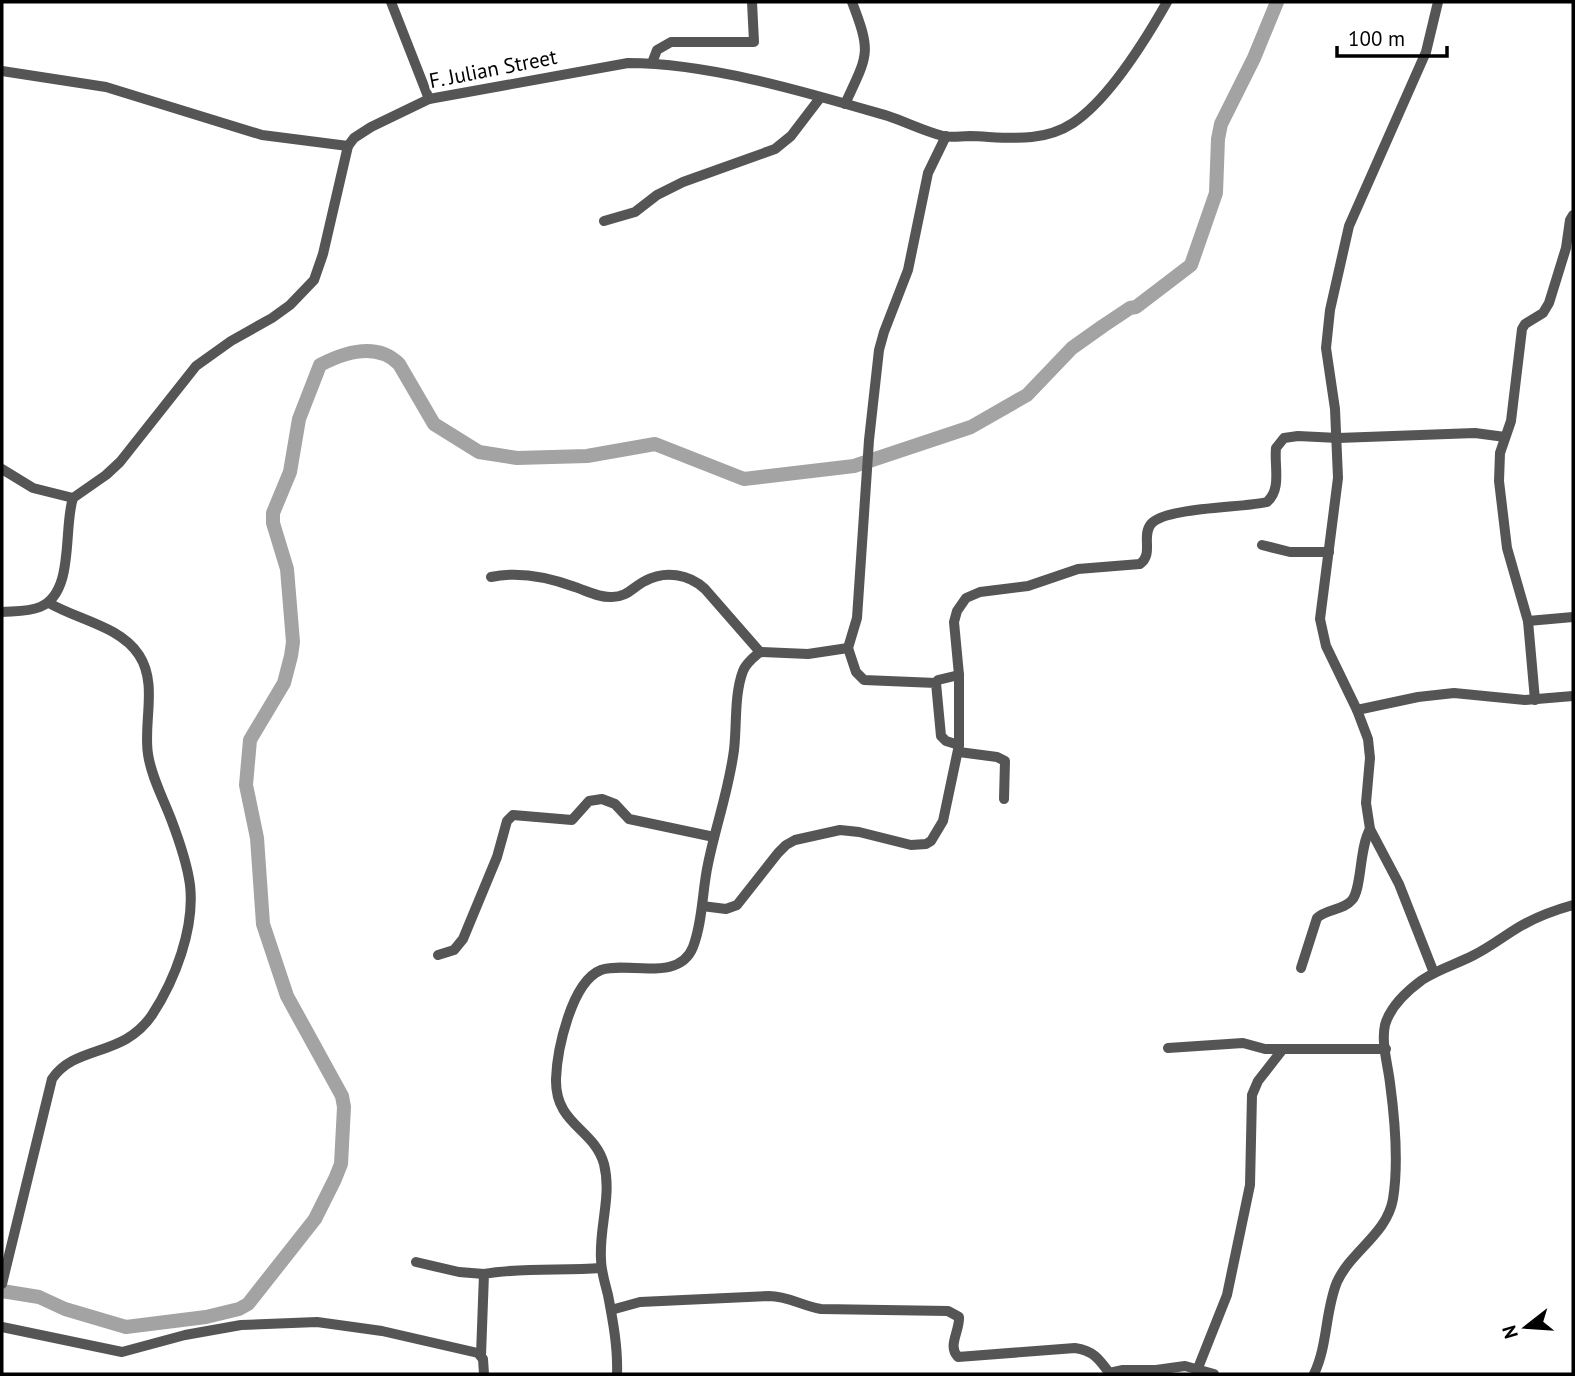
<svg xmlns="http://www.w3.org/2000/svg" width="1575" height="1376" font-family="'PT Sans',sans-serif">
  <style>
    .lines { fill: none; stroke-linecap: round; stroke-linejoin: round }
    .river { stroke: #a3a3a3; stroke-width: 14 }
    .minor { stroke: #555; stroke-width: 10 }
    .labels { text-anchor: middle; stroke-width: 6; stroke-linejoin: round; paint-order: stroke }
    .street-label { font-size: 21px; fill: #000; stroke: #fff }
  </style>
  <rect width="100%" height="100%" fill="#fff"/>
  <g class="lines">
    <path class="river" d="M 2,1291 L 39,1297 L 65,1309 L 126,1327 L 206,1317 L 239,1309 L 248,1304 L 315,1219 L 335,1179 L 341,1164 L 344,1107 L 342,1096 L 287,996 L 263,924 L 257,838 L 246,785 L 250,740 L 284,683 L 291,656 L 293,642 L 287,569 L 273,523 L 273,513 L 290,472 L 299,419 L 320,365 C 345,352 377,342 399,364 L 434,424 L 479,452 L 517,458 L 587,456 L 655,444 L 744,479 L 854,466 L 971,427 L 1027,395 L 1072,348 L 1103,326 L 1130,308 L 1136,307 L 1191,265 L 1216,193 L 1218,139 L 1221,124 L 1254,58 L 1277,2"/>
    <g class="minor">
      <polyline points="391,2 429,99"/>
      <polyline points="652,63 657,50 671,42 754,42 752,2"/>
      <polyline points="2,71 106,87 262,135 348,146"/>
      <path d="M 845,104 C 868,54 872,54 852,2"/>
      <polyline points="604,221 635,212 657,195 683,182 775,149 791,136 820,98"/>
      <polyline points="2,469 33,488 73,498"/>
      <polyline points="1262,545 1290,552 1329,552"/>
      <path d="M 491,577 C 520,571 548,577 575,587 C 587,591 600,598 612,597 C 627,597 633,587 645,581 C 665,570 689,574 705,589 L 760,652"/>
      <path d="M 2,612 C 14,611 28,612 40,607 C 75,593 63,529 73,498 L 106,475 L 120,462 L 196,366 L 231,341 L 272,318 L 290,305 L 314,280 L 323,254 L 348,146 L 354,138 L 371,127 L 429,99 L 628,63 C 710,63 809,93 888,116 C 906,122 924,131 943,136 C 951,138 961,136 970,136 C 1005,137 1041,144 1073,123 C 1109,99 1146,39 1167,2"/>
      <polyline points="1528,621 1573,617"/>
      <polyline points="936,683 938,680 959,675"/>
      <polyline points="1535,700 1528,621 1507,548 1499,481 1500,453 1511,421 1522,329 1525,324 1543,313 1549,303 1566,248 1570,220 1573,215"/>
      <polyline points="1357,710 1418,697 1454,693 1525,700 1573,696"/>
      <path d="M 959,745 L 959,675 L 954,622 L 957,611 L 966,598 L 980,592 L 1028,586 L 1078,569 L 1140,564 C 1154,554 1141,536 1151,524 C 1165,507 1243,508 1267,502 C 1282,489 1274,466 1276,448 L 1284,438 L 1298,436 L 1338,438 L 1475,433 L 1505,437"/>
      <polyline points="959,752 997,757 1005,761 1004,799"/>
      <polyline points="702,906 726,909 737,905 778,853 786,845 795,840 840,830 859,832 911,845 926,844 931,841 943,821 959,745 946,741 941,736 936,683 864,680 856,672 848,648"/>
      <polyline points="438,955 454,950 463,939 497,857 507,821 513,815 572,820 589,801 602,799 615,804 629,819 714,837"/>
      <path d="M 1301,968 L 1317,918 C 1326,909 1344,910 1352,900 C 1362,889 1359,848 1370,829"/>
      <polyline points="1434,973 1399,884 1370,829 1366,803 1370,758 1368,739 1357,710 1326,646 1320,619 1338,478 1335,409 1326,348 1330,310 1349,226 1426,52 1438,2"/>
      <polyline points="1168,1048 1243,1043 1265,1049 1386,1049"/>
      <polyline points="416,1262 459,1272 484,1274"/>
      <path d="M 2,1284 L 52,1079 C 76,1044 123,1058 152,1015 C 175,980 195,928 190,885 C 187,862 179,840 171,819 C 163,798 151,776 148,754 C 143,722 158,684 139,655 C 120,626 78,620 49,603"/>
      <path d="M 611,1310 L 640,1302 L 769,1296 C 788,1296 802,1306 821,1309 L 948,1311 L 959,1317 C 960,1331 947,1346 958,1357 L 1075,1348 C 1093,1350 1100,1360 1110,1374"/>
      <polyline points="2,1327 122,1352 185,1335 241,1325 317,1322 382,1331 478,1353 483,1359 484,1374"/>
      <path d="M 481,1355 L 484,1274 C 523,1267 562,1271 601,1268"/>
      <polyline points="1198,1368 1227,1295 1250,1185 1252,1095 1258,1081 1283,1049"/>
      <polyline points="1109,1373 1123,1370 1156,1370 1185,1366 1214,1374"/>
      <path d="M 617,1374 C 618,1348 613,1321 608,1295 C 605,1283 601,1271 601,1259 C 599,1227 612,1196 604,1164 C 594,1128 555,1125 556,1079 C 557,1051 571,982 601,970 C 627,961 679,983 693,947 C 703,921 702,891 708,864 C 716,825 729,789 734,750 C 737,725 734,695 743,671 C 746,663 754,657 760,652 L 808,654 L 848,648 L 857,618 L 869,440 L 879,350 L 884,332 L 908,270 L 928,173 L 946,136"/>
      <path d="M 1314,1374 C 1328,1345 1325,1311 1337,1282 C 1351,1251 1387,1234 1393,1199 C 1399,1162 1395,1120 1390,1083 C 1388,1065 1381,1043 1385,1025 C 1390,1007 1407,991 1422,980 C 1438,969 1457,964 1474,955 C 1490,947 1504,936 1519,927 C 1536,917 1555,910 1573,905"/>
    </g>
  </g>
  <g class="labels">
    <g class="street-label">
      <text transform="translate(493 69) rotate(-11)" y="7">F. Julian Street</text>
    </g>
  </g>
  <rect width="1575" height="1376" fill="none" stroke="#000000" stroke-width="7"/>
  <g transform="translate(1526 1327) rotate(253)" stroke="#ffffff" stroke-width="5" paint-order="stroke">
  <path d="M0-5L12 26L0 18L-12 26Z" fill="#000000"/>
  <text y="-10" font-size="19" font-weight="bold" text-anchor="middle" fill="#000000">N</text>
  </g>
  <path d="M1337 46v10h110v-10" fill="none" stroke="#000000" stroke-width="3.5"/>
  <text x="1348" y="46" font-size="21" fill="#000000" stroke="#ffffff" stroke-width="5" paint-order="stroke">100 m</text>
</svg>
